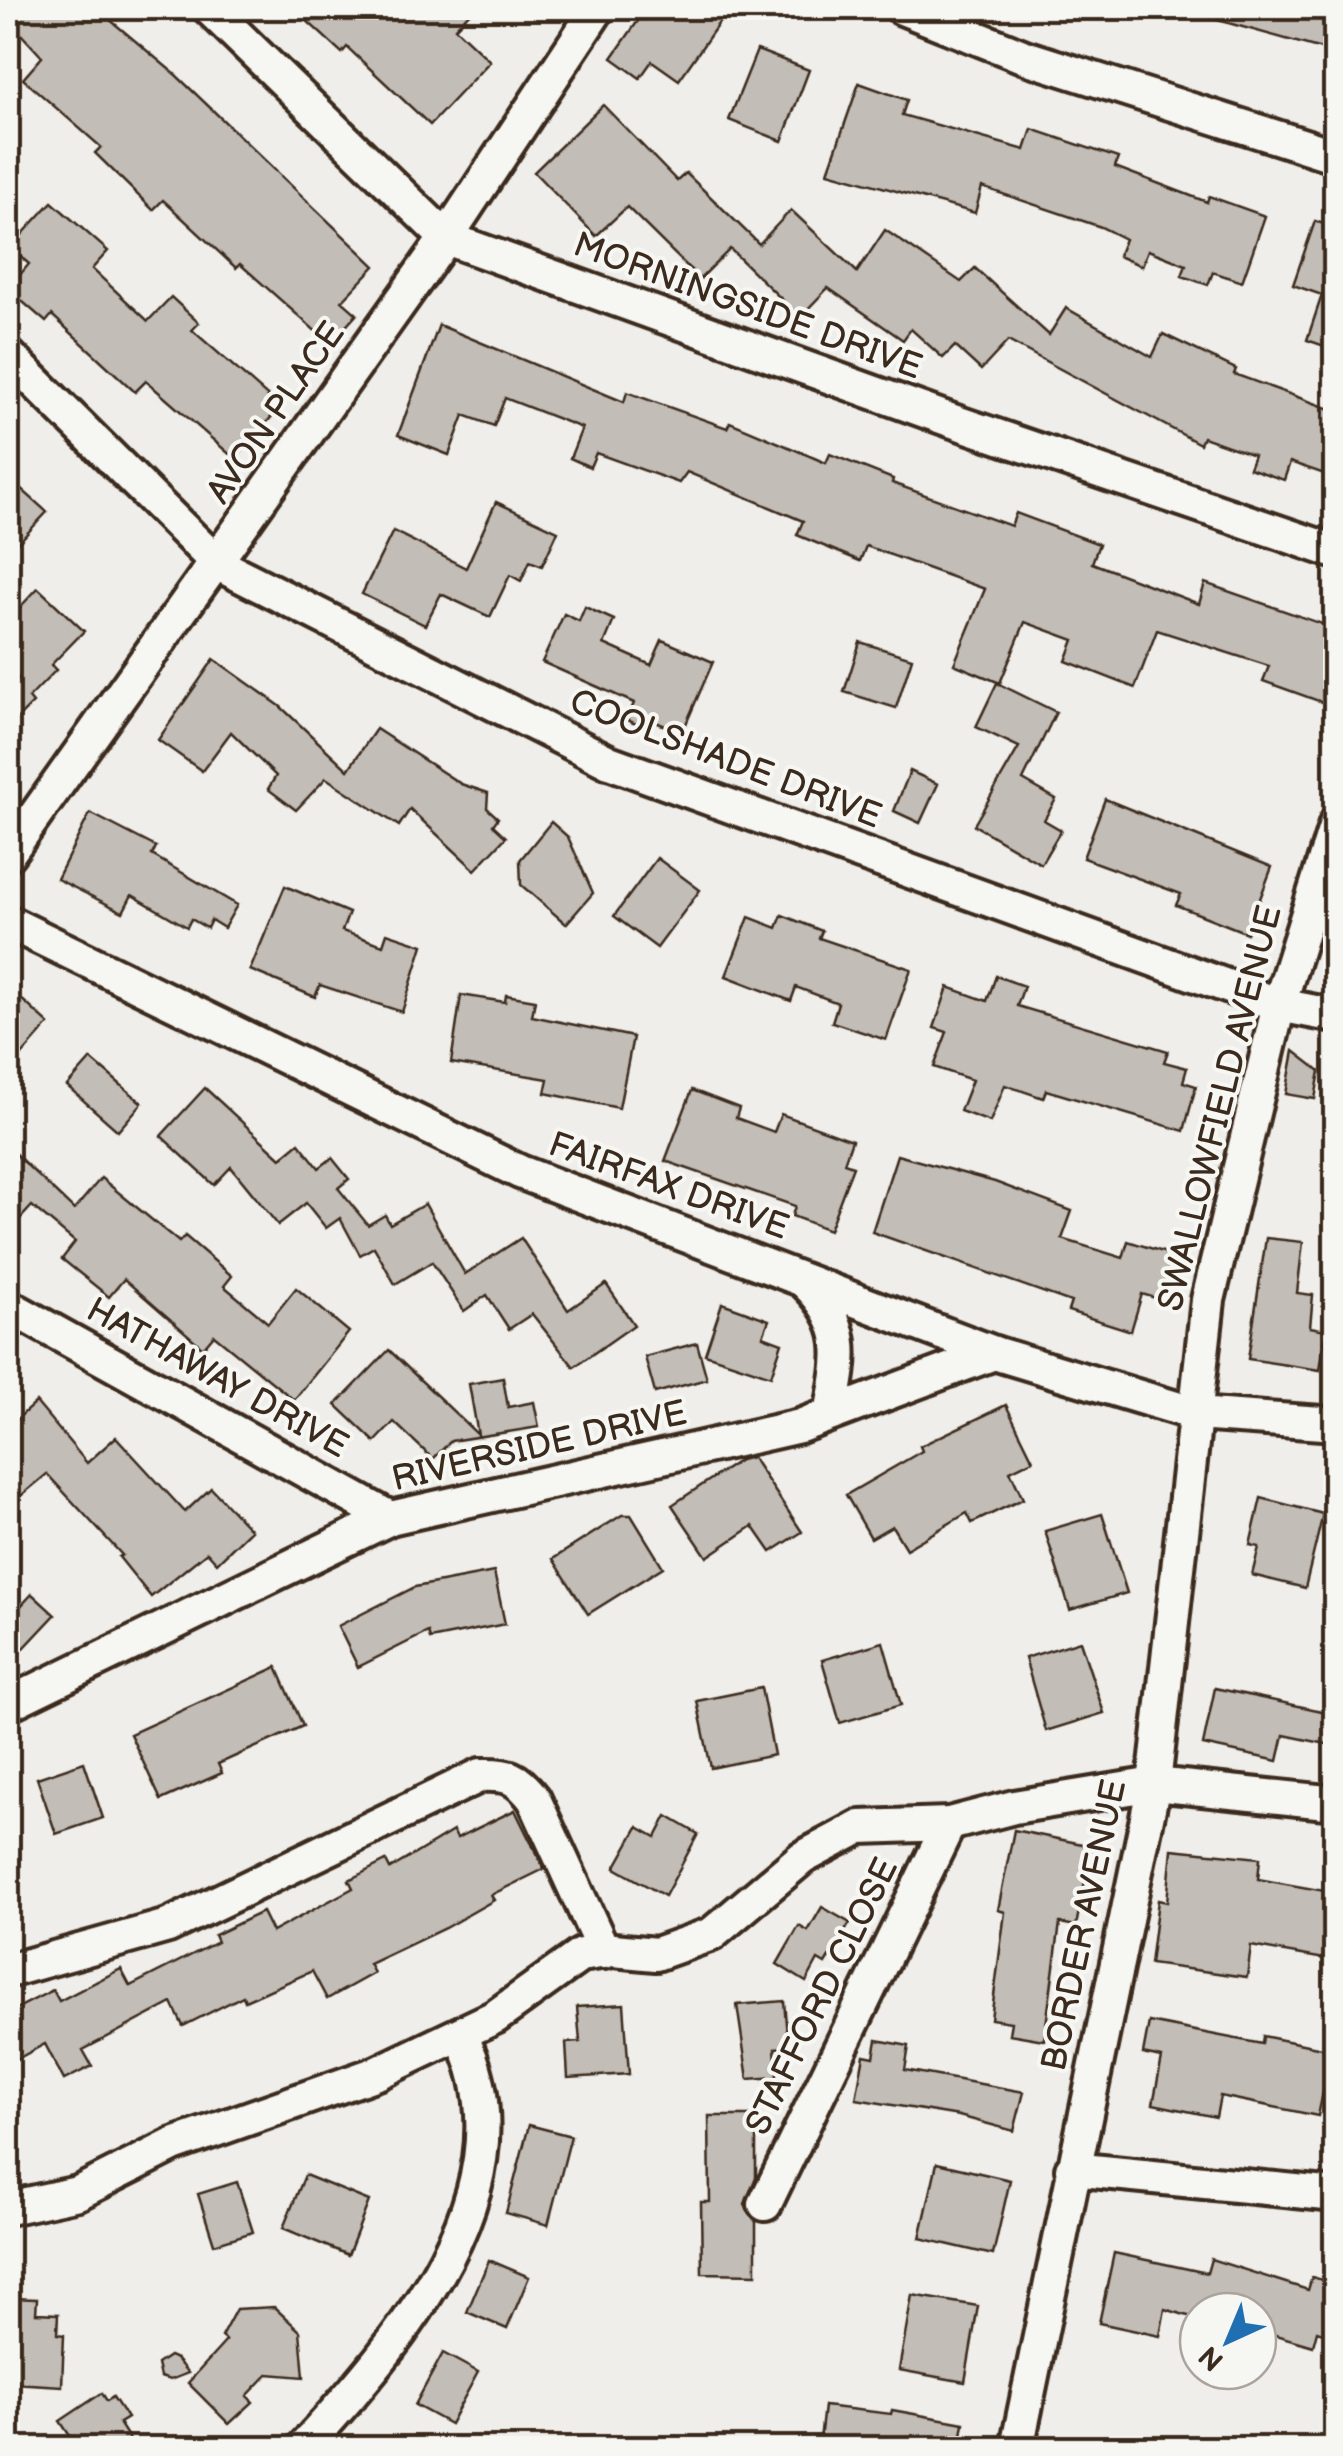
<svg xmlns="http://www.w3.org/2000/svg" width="1343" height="2456" font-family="'Balsamiq Sans',sans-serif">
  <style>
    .building { fill: #c2bdb7; stroke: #3b2a1e; stroke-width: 2.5 }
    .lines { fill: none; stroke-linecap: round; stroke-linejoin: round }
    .minor-casing { stroke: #3b2a1e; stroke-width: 40 }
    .minor { stroke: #f6f6f2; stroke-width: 32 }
    .labels { text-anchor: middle; stroke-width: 8; stroke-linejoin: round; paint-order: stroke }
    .street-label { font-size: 35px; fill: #3b2a1e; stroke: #f6f6f2 }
  </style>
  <rect width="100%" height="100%" fill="#efeeea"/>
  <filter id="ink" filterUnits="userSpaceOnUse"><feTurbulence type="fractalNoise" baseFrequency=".01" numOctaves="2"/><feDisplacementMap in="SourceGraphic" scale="20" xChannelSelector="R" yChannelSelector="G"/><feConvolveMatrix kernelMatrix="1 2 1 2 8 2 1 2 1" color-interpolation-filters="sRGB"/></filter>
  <g filter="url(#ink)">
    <g class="building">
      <polygon points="8,8 96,8 176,75 375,266 342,301 357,314 330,344 240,264 236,268 163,200 153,210 95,153 101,147 23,79 42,57 8,20"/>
      <polygon points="293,8 474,8 455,28 490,61 430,125 347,47 342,53"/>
      <polygon points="647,8 709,8 723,17 679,80 652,61 640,78 612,58"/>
      <polygon points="1197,8 1314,8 1336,14 1336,53 1196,14"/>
      <polygon points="757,50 809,70 782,141 729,120"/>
      <polygon points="859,83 907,100 902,115 1025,150 1032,129 1118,158 1115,167 1207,202 1209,196 1265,216 1242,282 1213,272 1208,285 1182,276 1186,265 1148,250 1142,266 1118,256 1125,239 1101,227 982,187 975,213 828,172"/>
      <polygon points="603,105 677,181 686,173 759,244 791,210 857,272 885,230 961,282 975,268 1049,335 1066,308 1152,357 1163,334 1236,369 1234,374 1336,411 1336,478 1290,462 1284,480 1249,468 1254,455 1203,437 1200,444 1008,341 981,370 955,346 943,358 911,329 903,340 828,288 800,317 730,249 700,279 627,207 596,236 534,172"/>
      <polygon points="52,202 108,251 92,269 148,321 171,297 199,323 192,330 280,407 235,459 146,381 135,392 52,315 46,322 8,289 29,264 10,248"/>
      <polygon points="1315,221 1336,228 1336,350 1307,340 1322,295 1293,285"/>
      <polygon points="439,325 624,402 627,392 727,428 730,422 826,463 830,454 893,479 892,483 1011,526 1016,513 1099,544 1092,563 1199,604 1205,583 1336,629 1336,670 1324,703 1263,681 1269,666 1157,630 1135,688 1066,661 1074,640 1025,622 1000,683 954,664 985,589 866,546 860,561 797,535 803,521 687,472 679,483 596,453 590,467 570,458 582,428 505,398 494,426 464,415 449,455 398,435"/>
      <polygon points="8,477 47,512 19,542 8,532"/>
      <polygon points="496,502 558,531 542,566 530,561 521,581 510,575 490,617 441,594 425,625 362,594 393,531 466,568"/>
      <polygon points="38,588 84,631 51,665 56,670 29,698 33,703 8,728 8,676 14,683 19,679 8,668 8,620"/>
      <polygon points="585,607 614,620 604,644 651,665 662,640 713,662 682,733 651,720 647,729 627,720 634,703 542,662 564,614 579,621"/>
      <polygon points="860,642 912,658 896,708 844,692"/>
      <polygon points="214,659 280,706 348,770 376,729 461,784 488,793 487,808 498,818 493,825 506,837 475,870 410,809 399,826 326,778 296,810 268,789 276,776 231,732 202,771 158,740"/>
      <polygon points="997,683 1056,712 1023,780 1056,799 1044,820 1061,830 1041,864 974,825 1019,747 976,727"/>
      <polygon points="910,771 938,784 920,823 894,811"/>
      <polygon points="1105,799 1272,867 1247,933 1176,905 1181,894 1083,858"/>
      <polygon points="90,813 156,847 152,855 237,905 224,928 211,920 207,928 191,919 187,927 132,895 123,912 57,879"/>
      <polygon points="551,822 568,837 593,893 566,924 521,885 520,860"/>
      <polygon points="657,858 700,890 657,948 614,916"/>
      <polygon points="285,886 349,913 342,931 383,945 387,933 423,945 402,1012 320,985 315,997 250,970"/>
      <polygon points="782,915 822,931 819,938 911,969 886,1040 832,1022 838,1003 796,987 791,1001 726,976 749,917 777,928"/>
      <polygon points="996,976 1024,986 1017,1006 1168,1051 1164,1062 1187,1068 1183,1082 1196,1086 1184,1131 1046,1090 1043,1098 1005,1085 990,1122 960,1111 972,1080 934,1067 947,1032 934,1028 948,987 987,1001"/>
      <polygon points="8,987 49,1024 8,1071"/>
      <polygon points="461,995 505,1002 506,995 535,1000 532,1016 633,1037 619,1108 545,1093 548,1079 451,1063"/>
      <polygon points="1294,1051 1320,1071 1315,1099 1286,1094"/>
      <polygon points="91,1059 142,1103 118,1131 67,1086"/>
      <polygon points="205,1088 281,1158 299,1143 319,1168 332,1158 349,1179 338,1188 368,1225 385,1215 390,1224 425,1204 465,1274 521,1238 568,1310 606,1284 634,1325 574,1367 532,1314 509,1329 487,1295 464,1311 432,1262 395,1284 374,1247 360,1255 340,1218 326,1228 306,1203 278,1225 231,1167 214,1185 161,1136"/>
      <polygon points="692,1090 739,1108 736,1118 774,1132 781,1114 852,1140 844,1163 853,1166 829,1230 792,1216 795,1206 665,1161"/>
      <polygon points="8,1147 74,1210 101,1178 179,1242 185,1236 232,1276 224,1286 268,1323 296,1288 349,1332 294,1400 214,1335 203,1348 124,1279 109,1297 62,1259 75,1242 32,1206 8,1232"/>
      <polygon points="897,1155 995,1182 1072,1211 1062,1239 1123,1258 1128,1241 1176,1256 1162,1300 1142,1294 1131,1331 1068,1311 1071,1302 872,1232"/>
      <polygon points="1266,1238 1303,1242 1297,1293 1313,1295 1310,1327 1326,1330 1320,1370 1248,1359"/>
      <polygon points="722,1303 769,1320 763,1336 782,1343 771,1376 705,1354"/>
      <polygon points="697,1343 707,1379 655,1393 645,1357"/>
      <polygon points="389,1350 478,1435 469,1384 503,1378 508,1407 534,1402 539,1427 451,1441 433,1459 394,1422 375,1442 336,1405"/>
      <polygon points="36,1402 87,1463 116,1437 185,1512 211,1488 251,1530 217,1563 207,1552 151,1597 119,1557 122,1555 47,1474 16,1500 8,1489 8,1427"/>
      <polygon points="1006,1405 1033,1460 1010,1471 1023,1499 972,1523 967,1513 906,1549 892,1526 871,1538 846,1495 922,1451 920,1446"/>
      <polygon points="752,1457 802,1532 771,1552 753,1526 707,1557 672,1505 740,1460"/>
      <polygon points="1261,1498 1323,1514 1305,1588 1252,1575 1259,1547 1250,1545"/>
      <polygon points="1102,1514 1127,1593 1070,1610 1045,1531"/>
      <polygon points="622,1515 631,1515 663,1567 588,1614 553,1559"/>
      <polygon points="494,1572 505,1624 430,1639 428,1632 358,1667 338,1626 415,1587"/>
      <polygon points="32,1594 55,1615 8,1665 8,1620"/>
      <polygon points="1080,1641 1104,1713 1046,1731 1025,1658"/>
      <polygon points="883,1642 901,1705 840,1723 822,1660"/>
      <polygon points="277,1667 303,1726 218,1764 222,1773 161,1800 130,1734"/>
      <polygon points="761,1688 774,1755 711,1768 697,1701"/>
      <polygon points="1215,1688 1336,1714 1336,1746 1284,1735 1278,1761 1203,1745"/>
      <polygon points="84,1762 103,1818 56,1834 37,1778"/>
      <polygon points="515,1810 544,1869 491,1895 494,1900 445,1928 369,1964 374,1973 327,1999 312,1971 245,2001 243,1996 183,2026 172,2003 83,2050 92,2066 64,2080 45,2044 8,2064 8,2013 53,1990 59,2001 121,1969 130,1986 217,1942 214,1935 262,1912 272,1932 353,1888 349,1880 386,1861 390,1869 453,1831 457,1838"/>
      <polygon points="667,1816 698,1834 665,1896 615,1868 638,1827 656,1837"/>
      <polygon points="1014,1830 1092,1846 1076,1926 1060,1923 1044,2040 1009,2034 1011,2022 991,2019 1005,1912 998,1910"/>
      <polygon points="1172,1849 1260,1858 1258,1879 1336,1893 1336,1961 1251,1946 1247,1977 1150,1964 1158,1900 1167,1902"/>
      <polygon points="822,1907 850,1923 825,1964 818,1960 806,1982 777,1964 799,1926 808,1931"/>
      <polygon points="784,2001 788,2047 775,2048 777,2077 748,2079 737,2005"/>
      <polygon points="624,2004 629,2074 568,2078 566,2043 580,2042 577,2007"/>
      <polygon points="1149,2022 1262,2044 1263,2036 1332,2050 1318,2116 1220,2096 1216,2117 1153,2104 1162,2058 1143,2054"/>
      <polygon points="877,2040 909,2046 905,2070 1024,2092 1014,2131 959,2116 856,2099 864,2055 874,2057"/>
      <polygon points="709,2116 756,2116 756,2177 745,2204 756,2222 756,2274 702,2273 701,2202 710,2202"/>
      <polygon points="529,2125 571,2136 548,2225 506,2213"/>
      <polygon points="937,2163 1010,2180 993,2255 920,2238"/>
      <polygon points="305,2175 369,2201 348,2255 283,2228"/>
      <polygon points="237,2182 253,2232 214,2244 198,2194"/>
      <polygon points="1114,2253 1207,2273 1211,2259 1308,2290 1312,2277 1336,2284 1336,2337 1317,2331 1313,2346 1258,2330 1258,2311 1198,2311 1198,2319 1165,2309 1160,2336 1099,2323"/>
      <polygon points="489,2260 529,2277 507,2329 467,2312"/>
      <polygon points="912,2295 978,2306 965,2382 899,2370"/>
      <polygon points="10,2298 37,2299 36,2313 58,2314 57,2334 64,2335 62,2386 13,2383 14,2370 8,2369"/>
      <polygon points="274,2307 300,2331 304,2377 268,2374 247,2396 253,2402 229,2424 188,2383 226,2341 221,2337 236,2309"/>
      <polygon points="443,2353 478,2372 450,2424 415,2405"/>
      <polygon points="169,2356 176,2359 188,2373 170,2380 160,2377 157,2364"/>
      <polygon points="102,2393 107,2401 113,2397 127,2418 119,2423 135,2448 78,2448 60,2421"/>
      <polygon points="824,2406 891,2414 892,2410 964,2423 960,2448 819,2448"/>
    </g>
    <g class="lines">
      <g class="minor-casing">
        <g id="minor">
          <polyline points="209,8 446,238 950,420 1336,552"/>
          <polyline points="902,8 1025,57 1336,156"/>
          <polyline points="8,355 218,564 609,762 1279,1005 1336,1016"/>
          <polyline points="8,854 446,238 598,8"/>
          <polyline points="8,922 520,1172 994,1353 1196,1414 1336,1424"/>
          <path d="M 805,1282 C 850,1325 842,1357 831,1414"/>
          <polyline points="8,1306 390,1518"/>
          <polyline points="8,1704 390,1518 800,1426 994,1353"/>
          <path d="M 8,1971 L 168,1926 L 481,1775 C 508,1774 517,1777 534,1799 L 604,1952"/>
          <polyline points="1072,2169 1336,2195"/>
          <polyline points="765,2204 949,1824"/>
          <polyline points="8,2208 78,2193 173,2145 377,2073 495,2017 581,1955 613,1950 656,1954 712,1934 802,1858 860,1827 949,1824 1014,1807 1154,1784 1336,1803"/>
          <path d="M 303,2448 C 399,2343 536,2187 461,2035"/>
          <polyline points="1017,2448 1154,1784 1208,1300 1279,1005 1336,824"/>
        </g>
      </g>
      <use href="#minor" class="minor"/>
    </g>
  </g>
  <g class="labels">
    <g class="street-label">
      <text transform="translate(748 305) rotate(20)" y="12">MORNINGSIDE DRIVE</text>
      <text transform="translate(275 412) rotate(-55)" y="12">AVON PLACE</text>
      <text transform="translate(726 758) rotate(21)" y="12">COOLSHADE DRIVE</text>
      <text transform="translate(1219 1108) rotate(-76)" y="12">SWALLOWFIELD AVENUE</text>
      <text transform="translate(669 1185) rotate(20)" y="12">FAIRFAX DRIVE</text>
      <text transform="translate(218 1377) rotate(29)" y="12">HATHAWAY DRIVE</text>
      <text transform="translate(539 1445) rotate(-13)" y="12">RIVERSIDE DRIVE</text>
      <text transform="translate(1083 1925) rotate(-78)" y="12">BORDER AVENUE</text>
      <text transform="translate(821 1996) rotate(-64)" y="12">STAFFORD CLOSE</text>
    </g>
  </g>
  <rect width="1343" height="2456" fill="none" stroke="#f6f6f2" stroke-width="40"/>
  <rect x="20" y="20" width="1303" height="2416" fill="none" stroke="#3b2a1e" stroke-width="4" filter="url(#ink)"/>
  <g transform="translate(1228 2341) rotate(224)"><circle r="48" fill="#f6f6f2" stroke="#aba49d" stroke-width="2.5"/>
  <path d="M0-8L18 38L0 25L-18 38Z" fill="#1f6fb2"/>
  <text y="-15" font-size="28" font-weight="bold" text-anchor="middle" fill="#3b2a1e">N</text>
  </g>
</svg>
